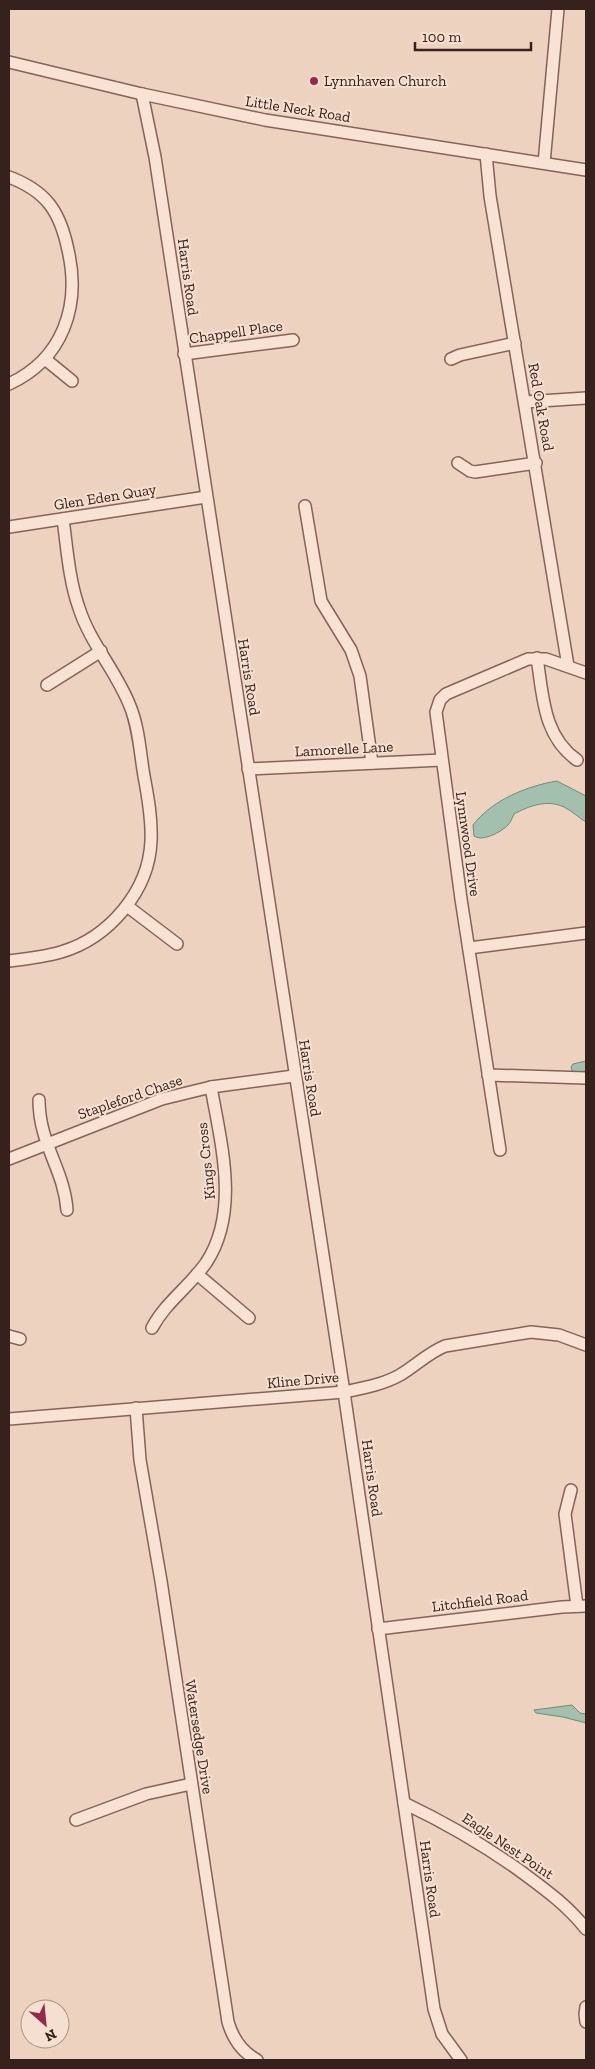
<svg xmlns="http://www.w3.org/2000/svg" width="595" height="2069" font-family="'Zilla Slab',serif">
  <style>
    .water { fill: #a3bfae; stroke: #6a8d7a }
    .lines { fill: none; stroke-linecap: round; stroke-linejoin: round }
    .minor-casing { stroke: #866358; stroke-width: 14 }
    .minor { stroke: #f8e2d3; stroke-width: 11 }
    .poi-dot { fill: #94294a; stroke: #f5dfcf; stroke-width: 2 }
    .labels { text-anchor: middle; stroke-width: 4; stroke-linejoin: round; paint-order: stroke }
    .poi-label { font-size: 15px; fill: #36211d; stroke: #f5dfcf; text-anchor: start }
    .street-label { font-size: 15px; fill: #36211d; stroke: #f5dfcf }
  </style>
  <rect width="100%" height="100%" fill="#edd2c0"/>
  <g class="water">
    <path d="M 557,781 L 586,796 L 586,822 C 579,818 572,811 564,807 C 547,799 529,806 514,814 C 512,818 511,822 508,825 C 501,832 483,842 474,836 L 473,825 C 492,800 527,786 557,781 Z"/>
    <polygon points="586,1061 586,1071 573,1073 571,1067 573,1064"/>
    <polygon points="572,1705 580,1713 586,1714 586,1723 563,1717 536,1713 534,1710"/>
  </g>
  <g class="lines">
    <g class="minor-casing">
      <g id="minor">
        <polyline points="9,62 142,94 265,120 586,170"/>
        <polyline points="142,94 155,157 344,1392 434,2009 442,2034 461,2060"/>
        <polyline points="486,154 490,196 568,666"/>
        <polyline points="544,163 558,9"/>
        <path d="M 9,177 C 46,191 60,211 68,250 C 81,306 63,359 9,384"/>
        <polyline points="184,354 293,340"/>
        <polyline points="45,359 72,381"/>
        <polyline points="451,359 460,355 515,343"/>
        <polyline points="525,402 586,398"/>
        <polyline points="458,463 470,471 475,472 536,463"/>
        <polyline points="305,506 321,601 351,650 360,676 372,763"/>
        <polyline points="9,527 206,497"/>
        <path d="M 537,658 C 543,696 543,736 577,760"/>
        <polyline points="47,685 101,651"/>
        <polyline points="248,769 442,760"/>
        <polyline points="127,906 177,944"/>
        <polyline points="469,948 586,933"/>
        <path d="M 9,961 C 26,959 44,957 61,952 C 109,938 149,891 151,841 C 152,819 148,797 144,776 C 140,753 139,728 130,706 C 117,672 90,643 79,608 C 69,580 67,548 63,519"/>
        <polyline points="488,1075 586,1078"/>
        <path d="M 39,1100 C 39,1144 64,1169 67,1210"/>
        <polyline points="500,1150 461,899 436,712 440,700 446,694 528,659 546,659 586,673"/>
        <polyline points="9,1159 162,1099 211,1087 294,1076"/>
        <polyline points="197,1274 249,1318"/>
        <path d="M 152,1328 C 165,1303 189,1287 206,1263 C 240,1212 221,1144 211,1087"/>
        <polyline points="9,1336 20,1339"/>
        <path d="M 136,1408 L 140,1460 L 161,1581 L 228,2022 C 233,2039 242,2052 257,2060"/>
        <path d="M 9,1419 L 344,1392 C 363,1388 382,1385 400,1375 C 415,1366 428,1353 445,1346 L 531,1332 L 559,1335 L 586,1345"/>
        <polyline points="571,1490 565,1514 577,1606"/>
        <polyline points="378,1629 562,1607 586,1606"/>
        <path d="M 404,1803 C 448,1824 483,1844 523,1873 C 546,1890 568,1906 586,1929"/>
        <polyline points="76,1820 146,1794 191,1784"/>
        <polyline points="586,2007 585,2014 586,2022"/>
      </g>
    </g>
    <use href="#minor" class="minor"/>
  </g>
  <circle class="poi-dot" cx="314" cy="81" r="5"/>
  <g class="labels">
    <g class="poi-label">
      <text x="324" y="86">Lynnhaven Church</text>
    </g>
    <g class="street-label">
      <text transform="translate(298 109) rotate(9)" y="5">Little Neck Road</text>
      <text transform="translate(188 277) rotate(82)" y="5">Harris Road</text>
      <text transform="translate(236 332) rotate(-8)" y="5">Chappell Place</text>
      <text transform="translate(541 407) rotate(80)" y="5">Red Oak Road</text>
      <text transform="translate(105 497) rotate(-9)" y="5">Glen Eden Quay</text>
      <text transform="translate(249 677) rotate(81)" y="5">Harris Road</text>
      <text transform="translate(344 749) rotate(-3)" y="5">Lamorelle Lane</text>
      <text transform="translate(468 844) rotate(82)" y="5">Lynnwood Drive</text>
      <text transform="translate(310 1078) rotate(81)" y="5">Harris Road</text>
      <text transform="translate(130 1097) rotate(-19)" y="5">Stapleford Chase</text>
      <text transform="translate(206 1161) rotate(-96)" y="5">Kings Cross</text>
      <text transform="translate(303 1380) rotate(-5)" y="5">Kline Drive</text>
      <text transform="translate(372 1478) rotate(82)" y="5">Harris Road</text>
      <text transform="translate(480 1601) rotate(-7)" y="5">Litchfield Road</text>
      <text transform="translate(199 1737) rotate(81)" y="5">Watersedge Drive</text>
      <text transform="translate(508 1846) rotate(34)" y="5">Eagle Nest Point</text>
      <text transform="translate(430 1879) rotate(82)" y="5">Harris Road</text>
    </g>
  </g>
  <rect width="595" height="2069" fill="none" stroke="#36211d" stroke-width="20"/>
  <g transform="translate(45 2024) rotate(153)"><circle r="24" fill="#f5dfcf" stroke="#a99388"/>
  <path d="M0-4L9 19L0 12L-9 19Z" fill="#94294a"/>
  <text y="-8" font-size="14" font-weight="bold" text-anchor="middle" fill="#36211d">N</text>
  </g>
  <path d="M415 42v8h116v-8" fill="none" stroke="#36211d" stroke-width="2.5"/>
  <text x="422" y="42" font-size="15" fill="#36211d" stroke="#f5dfcf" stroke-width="4" paint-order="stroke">100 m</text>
</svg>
